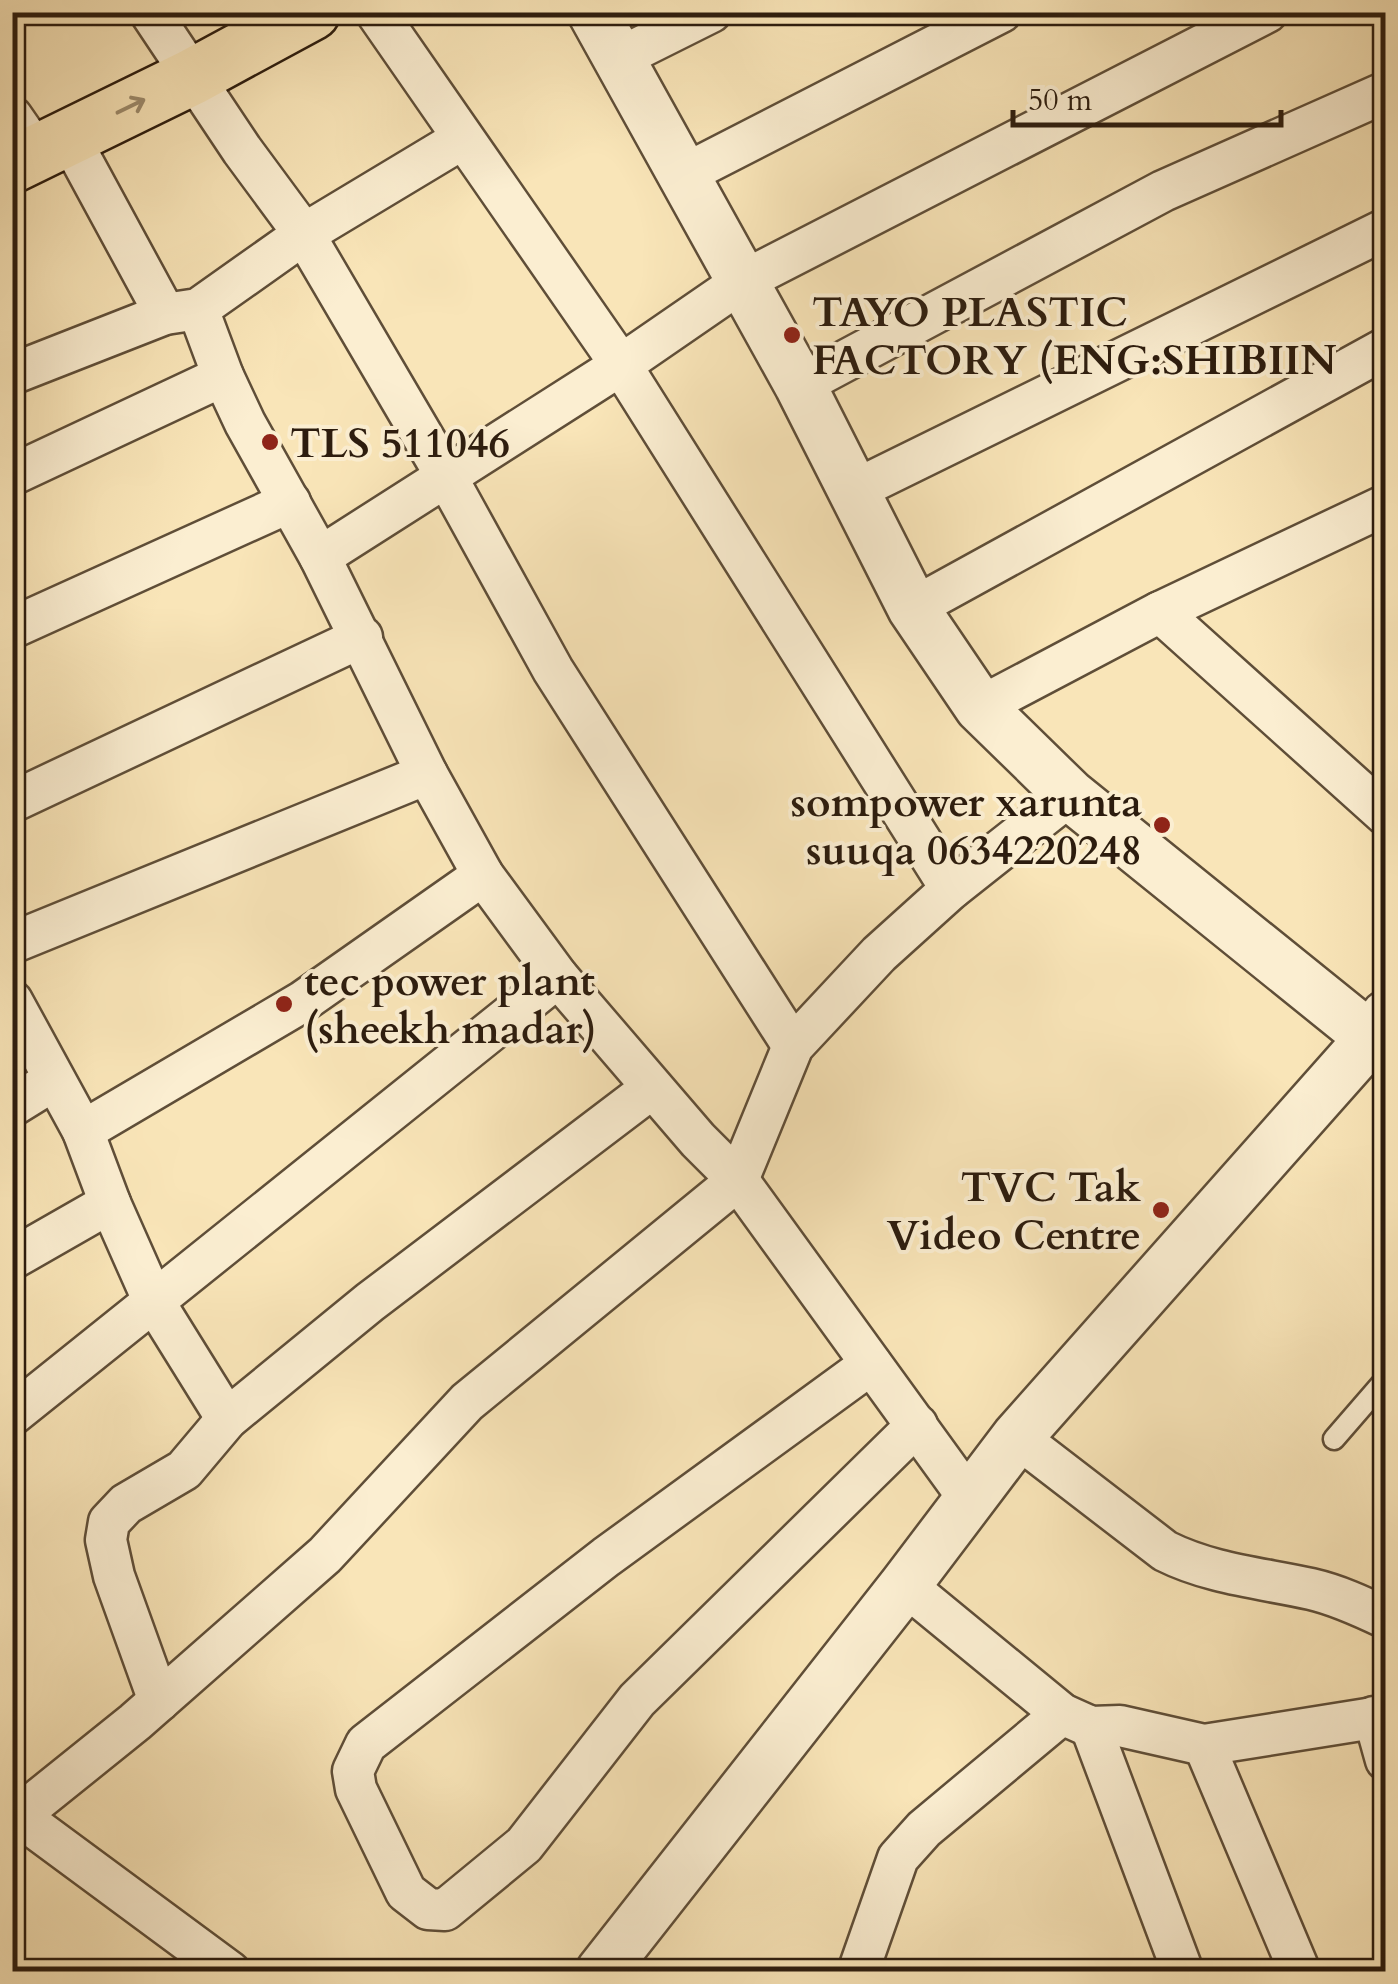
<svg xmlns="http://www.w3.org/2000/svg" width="1398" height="1984" font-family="Cardo,serif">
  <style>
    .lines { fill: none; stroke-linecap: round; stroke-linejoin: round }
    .service-casing { stroke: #5f4e38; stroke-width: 25 }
    .minor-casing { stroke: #5f4e38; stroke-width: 45 }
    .tertiary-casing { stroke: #5f4e38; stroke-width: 55 }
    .primary-casing { stroke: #2c1c0e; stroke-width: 60 }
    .service { stroke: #fbeed1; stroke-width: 20 }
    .minor { stroke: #fbeed1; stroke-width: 40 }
    .tertiary { stroke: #fbeed1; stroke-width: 50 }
    .primary { stroke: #f9e5b8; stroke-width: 55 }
    .oneway { stroke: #9d8b6c }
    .poi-dot { fill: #8f2418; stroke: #fbeed1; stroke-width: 4 }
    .labels { text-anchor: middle; stroke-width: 8; stroke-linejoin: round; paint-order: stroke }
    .poi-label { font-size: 42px; font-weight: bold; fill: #2c1c0e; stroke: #fbeed1; text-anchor: start }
  </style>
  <rect width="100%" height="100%" fill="#f9e5b8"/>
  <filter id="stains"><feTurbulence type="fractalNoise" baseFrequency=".002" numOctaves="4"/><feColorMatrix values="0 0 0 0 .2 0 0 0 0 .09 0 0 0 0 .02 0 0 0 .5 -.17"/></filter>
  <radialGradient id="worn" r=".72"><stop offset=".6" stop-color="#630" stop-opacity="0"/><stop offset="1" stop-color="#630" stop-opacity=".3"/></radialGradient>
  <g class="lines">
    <g class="service-casing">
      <polyline id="service" points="1334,1439 1386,1379"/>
    </g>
    <g class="minor-casing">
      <g id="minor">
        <polyline points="150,12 242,150 304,234 446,476 553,670 793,1046"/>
        <polyline points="376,12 621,365 951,889"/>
        <polyline points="619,58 711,12"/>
        <polyline points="12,117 37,153"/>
        <polyline points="69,137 165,314"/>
        <polyline points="685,174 1001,12"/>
        <polyline points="198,309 223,376 245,423 320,557 427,774 483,875 558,977 698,1140 738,1180 970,1500"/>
        <polyline points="12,374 165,314 198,309 304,234 462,139"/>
        <polyline points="800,385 1163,191 1386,92"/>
        <polyline points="12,475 223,376"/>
        <polyline points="853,491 1386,229"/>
        <polyline points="320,557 621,365 743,281 1267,12"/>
        <polyline points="913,608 1386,348"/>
        <polyline points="1160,612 1386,815"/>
        <polyline points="12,628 290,502"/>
        <polyline points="980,707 1160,612 1386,505"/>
        <polyline points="12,802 362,637"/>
        <polyline points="12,943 427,774"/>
        <polyline points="12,1001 83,1131 110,1203 153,1300 227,1419"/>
        <polyline points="12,1106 54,1080"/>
        <polyline points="83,1131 302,1002 483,875"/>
        <polyline points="12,1259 110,1203"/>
        <polyline points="871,1364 606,1557 366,1744 353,1771 356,1789 406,1892 428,1909 445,1910 524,1845 637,1700 917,1425"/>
        <polyline points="12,1415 558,977"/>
        <path d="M 1017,1437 L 1165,1551 C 1211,1574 1261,1578 1311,1589 C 1337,1595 1361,1606 1386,1618"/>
        <polyline points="905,1585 1062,1714 1091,1727 1120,1726 1204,1745 1386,1716"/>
        <polyline points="159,1701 114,1576 106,1540 109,1522 126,1504 184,1470 227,1419 370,1302 652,1088"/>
        <polyline points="1374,1717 1386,1760"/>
        <polyline points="1091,1727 1183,1972"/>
        <polyline points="1204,1745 1300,1972"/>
        <polyline points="12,1811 230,1972"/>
        <polyline points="12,1821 135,1722 325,1555 467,1402 738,1180 793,1046 879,954 951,889 1070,795"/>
        <polyline points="858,1972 898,1858 924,1829 1062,1714"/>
      </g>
    </g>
    <g class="tertiary-casing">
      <g id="tertiary">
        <polyline points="593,12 800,385 913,608 980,707 1070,795 1386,1050"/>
        <polyline points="601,1972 905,1585 1017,1437 1371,1038 1386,1016"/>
      </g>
    </g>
    <g class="primary-casing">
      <polyline id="primary" points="12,165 192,77 312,12"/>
    </g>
    <use href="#service" class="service"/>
    <use href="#minor" class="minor"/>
    <use href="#tertiary" class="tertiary"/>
    <use href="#primary" class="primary"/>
  </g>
  <defs><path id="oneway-shaft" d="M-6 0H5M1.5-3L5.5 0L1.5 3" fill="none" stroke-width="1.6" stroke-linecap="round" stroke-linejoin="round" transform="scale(2.5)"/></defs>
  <use class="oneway" href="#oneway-shaft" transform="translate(131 106) rotate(-26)"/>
  <g class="poi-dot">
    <circle cx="792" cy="335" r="10"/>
    <circle cx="270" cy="442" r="10"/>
    <circle cx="1162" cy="825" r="10"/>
    <circle cx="284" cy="1004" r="10"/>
    <circle cx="1161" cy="1210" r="10"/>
  </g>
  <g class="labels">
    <g class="poi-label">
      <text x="812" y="326">TAYO PLASTIC<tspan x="812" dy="48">FACTORY (ENG:SHIBIIN</tspan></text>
      <text x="290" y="457">TLS 511046</text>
      <text x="1142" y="816" text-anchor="end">sompower xarunta<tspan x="1142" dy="48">suuqa 0634220248</tspan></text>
      <text x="304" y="995">tec power plant<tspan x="304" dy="48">(sheekh madar)</tspan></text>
      <text x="1141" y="1201" text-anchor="end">TVC Tak<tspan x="1141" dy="48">Video Centre</tspan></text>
    </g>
  </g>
  <rect width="1398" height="1984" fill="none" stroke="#f9e5b8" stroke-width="50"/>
  <rect x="15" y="15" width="1368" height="1954" fill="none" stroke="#2c1c0e" stroke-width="5"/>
  <rect x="25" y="25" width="1348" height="1934" fill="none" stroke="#2c1c0e" stroke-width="2.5"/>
  <path d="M1013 110v15h268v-15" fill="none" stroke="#2c1c0e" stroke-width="5"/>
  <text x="1028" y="110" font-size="30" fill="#2c1c0e" stroke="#fbeed1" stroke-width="8" paint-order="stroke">50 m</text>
  <rect width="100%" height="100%" filter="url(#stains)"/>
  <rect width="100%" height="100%" fill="url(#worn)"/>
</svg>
